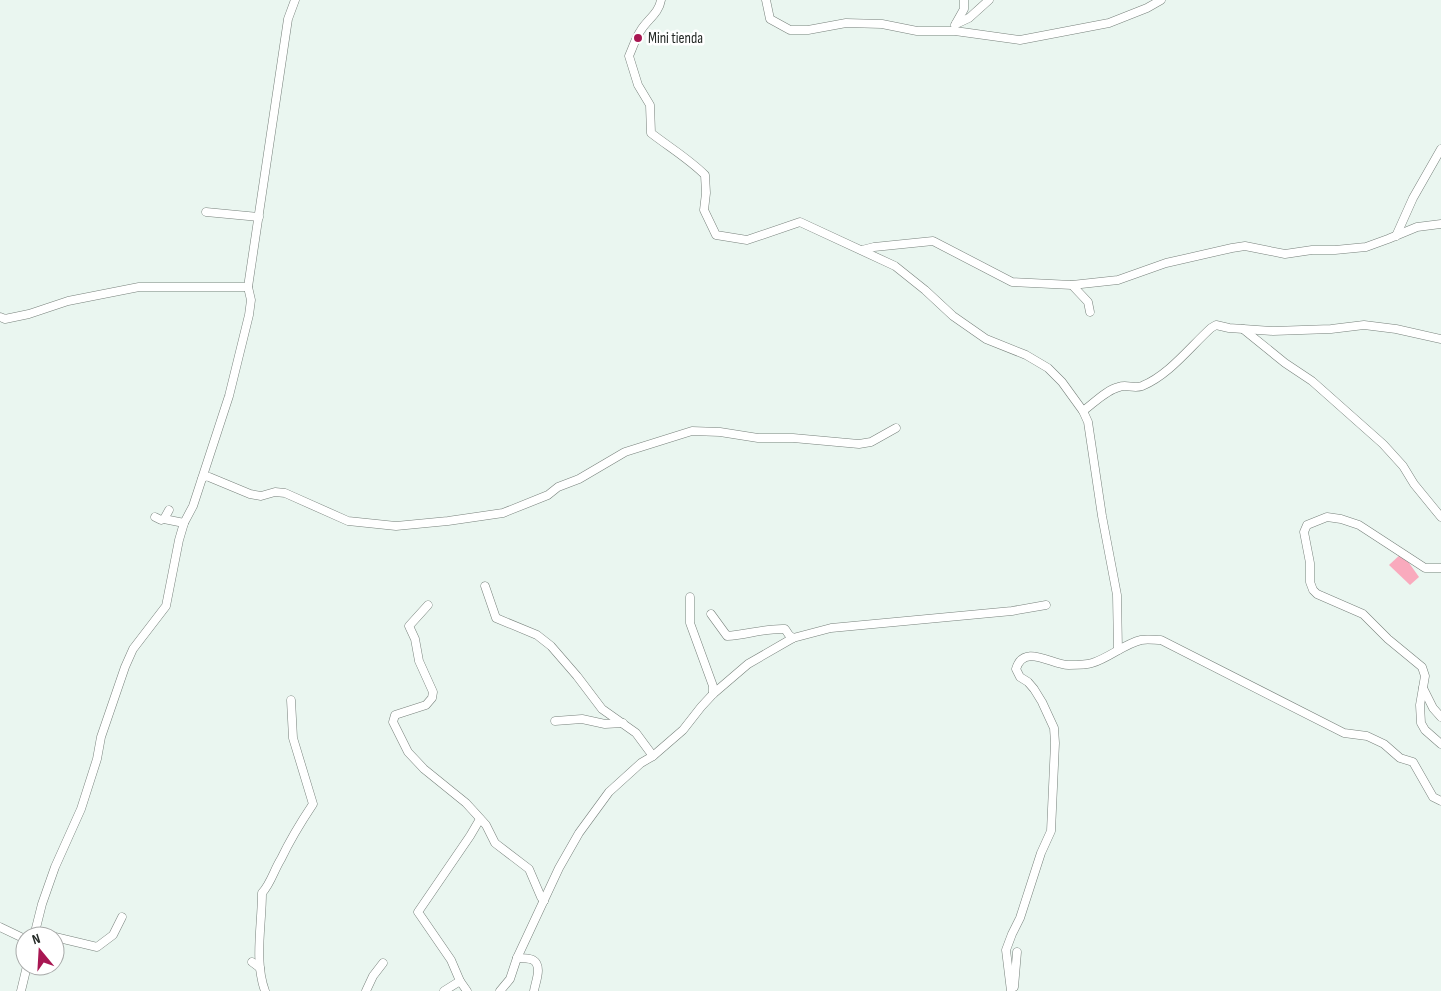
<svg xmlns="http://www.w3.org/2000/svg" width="1441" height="991" font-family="'Sofia Sans Condensed',sans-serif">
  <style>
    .green { fill: #f9aabd }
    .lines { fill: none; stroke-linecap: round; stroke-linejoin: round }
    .minor-casing { stroke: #77817b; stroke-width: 9 }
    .minor { stroke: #fff; stroke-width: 8 }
    .poi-dot { fill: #a81752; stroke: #fff; stroke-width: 2 }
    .labels { text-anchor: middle; stroke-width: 5; stroke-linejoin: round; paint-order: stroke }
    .poi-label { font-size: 15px; fill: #242926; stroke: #fff; text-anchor: start }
  </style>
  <rect width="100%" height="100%" fill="#eaf6f0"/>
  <polygon class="green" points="1402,553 1419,577 1410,585 1389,565"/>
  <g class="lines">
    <g class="minor-casing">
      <g id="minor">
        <path d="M 661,0 C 659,13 648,19 641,30 C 636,37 633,47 629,56 L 638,85 L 650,105 L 651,133 C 669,147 689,159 705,175 L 706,193 L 704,210 L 716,235 L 747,240 L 800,222 L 895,266 L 925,290 L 953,316 L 986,339 L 1026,355 L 1048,368 L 1062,382 L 1083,411 L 1088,422 L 1102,516 L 1117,595 L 1118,650"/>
        <polyline points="766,0 770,19 790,30 808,30 846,23 882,24 917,31 955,31 1020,40 1109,23 1147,8 1161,0"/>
        <polyline points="956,24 969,18 989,0"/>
        <polyline points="955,25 964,9 964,0"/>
        <polyline points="206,212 259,217"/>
        <polyline points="1396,236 1413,198 1441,149"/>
        <polyline points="862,250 874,247 933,241 1012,282 1072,285 1118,280 1166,263 1232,248 1245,246 1285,254 1312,250 1335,250 1366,247 1388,239 1417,227 1441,224"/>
        <polyline points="1072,285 1088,302 1090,312"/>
        <polyline points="0,317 5,319 29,314 68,301 139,287 248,287"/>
        <polyline points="1243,329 1285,363 1312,381 1383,444 1403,466 1414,484 1441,517"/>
        <path d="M 1083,411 C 1094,403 1106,390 1119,387 C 1126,384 1134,389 1142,386 C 1169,375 1190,347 1211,328 L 1216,325 L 1229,328 L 1273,331 L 1331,329 L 1364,325 L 1396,329 L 1441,339"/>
        <polyline points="202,479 205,476 209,477 250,494 261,496 275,492 285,493 348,521 396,526 448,521 503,513 548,495 558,487 579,479 625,452 692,431 720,432 758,438 793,438 859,444 871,442 896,428"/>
        <polyline points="155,517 161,520 164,519 169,510"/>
        <polyline points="164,519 184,523"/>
        <polyline points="1441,568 1425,568 1359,525 1341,519 1327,517 1307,525 1304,532 1310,563 1310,582 1313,590 1317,594 1363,614 1388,639 1422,667 1425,676 1420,705 1421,723 1425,730 1441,744"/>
        <polyline points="485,586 496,618 537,635 551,646 577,676 602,709 636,733 653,756"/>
        <polyline points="690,597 690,623 713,686 713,694"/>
        <polyline points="428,605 409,626 415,639 419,661 433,692 432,698 426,705 395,715 393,722 408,752 424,769 466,803 477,815 486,825 495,843 529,869 541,897 544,901"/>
        <path d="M 711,614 L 727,636 C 746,635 766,628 785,629 L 789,635 L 793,638"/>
        <polyline points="1423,688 1433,708 1441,717"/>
        <polyline points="555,721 582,719 605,724 623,723"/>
        <polyline points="0,927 25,939"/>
        <polyline points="35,932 53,936"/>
        <polyline points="34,936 42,904 55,867 81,809 97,759 101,737 125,667 133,649 166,606 179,540 184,523 193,506 229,396 249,315 251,300 248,287 288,19 295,0"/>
        <polyline points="55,937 97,947 113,935 122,917"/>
        <path d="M 517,958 C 522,958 529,958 533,960 C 543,966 535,983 534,991"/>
        <polyline points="252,962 260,968"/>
        <polyline points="1014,987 1017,952"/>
        <polyline points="21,991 27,966"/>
        <path d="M 265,991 C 254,961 262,925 262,893 C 271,883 274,870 281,859 C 290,840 301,822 313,804 L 293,738 L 291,700"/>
        <polyline points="366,991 373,976 383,963"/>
        <polyline points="444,991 460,981"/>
        <polyline points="467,991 460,981 451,960 418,912 470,836 480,819"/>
        <polyline points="500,991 510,979 517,958 559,868 579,833 609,792 641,763 653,756 683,730 701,707 713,694 748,664 793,638 831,628 1012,611 1046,605"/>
        <path d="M 1011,991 L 1006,950 L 1012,934 L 1020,918 L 1041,853 L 1051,831 L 1055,743 L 1054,728 L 1042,702 L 1034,689 L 1028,682 L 1020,677 L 1016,669 C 1024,642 1053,666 1069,665 C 1076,665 1086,665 1092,663 C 1109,658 1124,644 1141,640 C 1147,639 1155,640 1161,640 L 1344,733 L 1367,736 L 1384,744 L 1400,758 L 1413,762 L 1433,797 L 1441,801"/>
      </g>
    </g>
    <use href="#minor" class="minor"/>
  </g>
  <circle class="poi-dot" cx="638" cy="38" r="5"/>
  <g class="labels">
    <g class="poi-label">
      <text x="648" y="43">Mini tienda</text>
    </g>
  </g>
  <g transform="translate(40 951) rotate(342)"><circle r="24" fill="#ffffff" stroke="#a7a9a8"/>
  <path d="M0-4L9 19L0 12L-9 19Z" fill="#a81752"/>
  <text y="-8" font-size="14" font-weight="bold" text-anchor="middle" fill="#242926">N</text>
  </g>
</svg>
